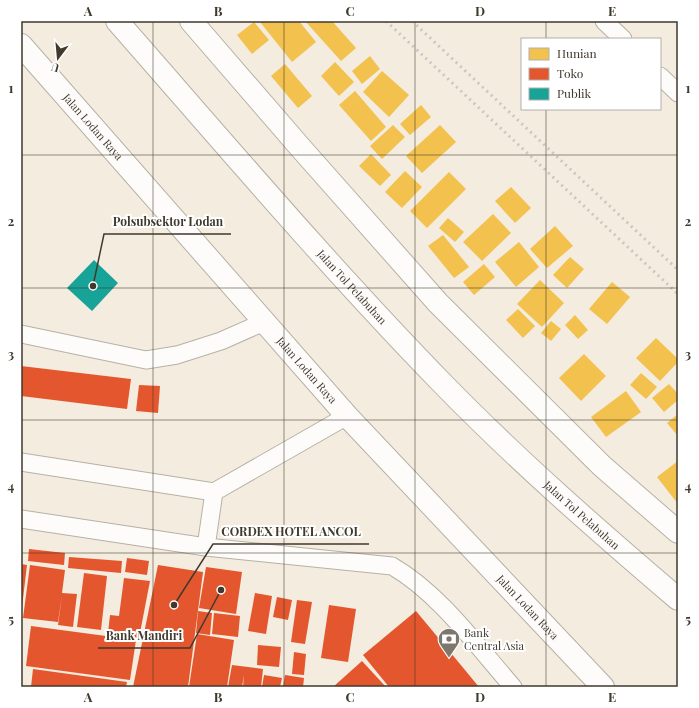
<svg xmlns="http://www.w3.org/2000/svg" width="699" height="708" font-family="'Playfair Display',serif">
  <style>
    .homes { fill: #f2c14e }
    .shops { fill: #e4572e }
    .public { fill: #17a398 }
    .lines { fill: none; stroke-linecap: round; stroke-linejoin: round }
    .service-casing { stroke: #b7b1a6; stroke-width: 19 }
    .trunk-casing { stroke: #b7b1a6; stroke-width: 24 }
    .motorway-casing { stroke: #b7b1a6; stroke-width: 24 }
    .service { stroke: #fdfcfa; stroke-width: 17 }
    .trunk { stroke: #fdfcfa; stroke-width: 22 }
    .motorway { stroke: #fdfcfa; stroke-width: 22 }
    .rail { stroke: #c9c7c3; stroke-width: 3; stroke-dasharray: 2 4; stroke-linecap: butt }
    .grid { fill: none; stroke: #3f392e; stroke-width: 1; stroke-opacity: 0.55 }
    .labels { text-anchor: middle; stroke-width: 4; stroke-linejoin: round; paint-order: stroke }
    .street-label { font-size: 11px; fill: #3f392e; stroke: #fff }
    .poi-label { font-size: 11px; fill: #3f392e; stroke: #fff; text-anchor: start }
    .leader { fill: none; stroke: #3f392e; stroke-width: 1.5 }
    .callout-dot { fill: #3f392e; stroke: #fff; stroke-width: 1.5 }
    .callout-label { font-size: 12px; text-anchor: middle; font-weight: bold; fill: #3f392e; stroke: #fff; stroke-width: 4; stroke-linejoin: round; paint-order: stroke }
    .neatline { fill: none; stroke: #3f392e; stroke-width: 1.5 }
    .grid-label { font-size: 13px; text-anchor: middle; font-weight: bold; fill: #3f392e }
  </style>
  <rect width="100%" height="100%" fill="#f4ecde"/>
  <g class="homes">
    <polygon points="261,21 299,21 316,42 292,62 260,22"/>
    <polygon points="305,21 332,21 356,48 341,61"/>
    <polygon points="254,22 269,40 252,54 237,35"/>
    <polygon points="370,56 380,69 362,84 352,71"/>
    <polygon points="335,62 354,82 339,96 321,76"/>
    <polygon points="285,64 312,96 298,108 271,76"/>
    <polygon points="382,71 409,95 389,117 363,92"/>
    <polygon points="355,91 386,127 371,141 339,105"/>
    <polygon points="421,105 431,117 410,135 400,124"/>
    <polygon points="393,125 405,137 382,159 370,146"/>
    <polygon points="440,125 456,142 422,173 406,156"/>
    <polygon points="371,154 391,175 380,186 359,166"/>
    <polygon points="405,171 422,187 402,208 385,192"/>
    <polygon points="449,172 466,189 427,228 410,211"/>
    <polygon points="511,187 531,208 515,223 495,201"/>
    <polygon points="493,214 511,233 482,261 463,242"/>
    <polygon points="448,218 464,232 455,242 439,228"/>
    <polygon points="555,226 573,246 547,268 530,249"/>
    <polygon points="443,235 469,267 454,278 428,246"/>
    <polygon points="519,242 539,267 516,287 495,262"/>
    <polygon points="570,257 584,269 567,288 553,275"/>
    <polygon points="484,264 495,277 474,295 463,282"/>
    <polygon points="540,280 564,303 542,327 517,304"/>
    <polygon points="612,282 630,297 607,324 589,309"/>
    <polygon points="518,309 535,326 523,338 506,320"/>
    <polygon points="575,315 588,330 578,339 565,325"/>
    <polygon points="551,321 561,329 551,341 541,333"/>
    <polygon points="656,338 678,359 678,362 660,381 636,358"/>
    <polygon points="584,354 606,376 581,401 559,378"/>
    <polygon points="641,373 657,387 646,399 630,385"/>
    <polygon points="669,384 678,394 678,400 664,412 652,398"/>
    <polygon points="626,391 641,412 606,437 591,417"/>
    <polygon points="678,414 678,436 667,423"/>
    <polygon points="678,461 678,504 657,477"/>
  </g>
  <g class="shops">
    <polygon points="21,366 131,379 127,409 21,396"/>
    <polygon points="139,385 160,386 158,413 136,411"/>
    <polygon points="29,549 65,553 64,565 28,561"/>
    <polygon points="69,557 122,561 121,573 68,568"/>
    <polygon points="127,558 149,561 147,575 125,572"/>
    <polygon points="21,564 27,565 22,607 21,607"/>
    <polygon points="30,565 65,570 62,593 77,594 73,627 58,625 62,595 58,622 23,618"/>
    <polygon points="158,565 203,572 188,687 133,687"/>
    <polygon points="206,567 242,572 236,614 199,608"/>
    <polygon points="84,573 107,576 101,630 77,627"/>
    <polygon points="124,578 150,581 139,638 108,633 110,615 119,616"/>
    <polygon points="255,593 272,596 266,634 248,631"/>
    <polygon points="277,597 292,600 288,620 273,617"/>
    <polygon points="297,600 312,602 305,644 291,642"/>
    <polygon points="329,605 356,609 348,662 321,658"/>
    <polygon points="198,611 212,613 210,635 196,633"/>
    <polygon points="416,611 460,664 479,687 389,687 363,655"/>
    <polygon points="214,613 240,616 238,637 212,634"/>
    <polygon points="31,626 136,640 130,680 26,666"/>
    <polygon points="197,634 234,640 227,687 189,687"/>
    <polygon points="258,645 281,647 279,667 257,665"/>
    <polygon points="294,652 306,654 304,675 292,674"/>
    <polygon points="362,661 386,687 333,687"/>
    <polygon points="232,665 263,669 261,687 243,687 244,675 242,687 228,687"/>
    <polygon points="33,669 127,682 126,687 31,687"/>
    <polygon points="264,675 282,678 280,687 262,687"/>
    <polygon points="285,675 304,678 303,687 283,687"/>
  </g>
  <polygon class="public" points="94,260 118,283 92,311 67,288"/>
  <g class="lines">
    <g class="service-casing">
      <g id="service">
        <polyline points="604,21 623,39"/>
        <polyline points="660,76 678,93"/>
        <polyline points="21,334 146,360 177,355 221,341 264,322"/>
        <polyline points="21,462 214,492 347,416"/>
        <path d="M 21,519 L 206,547 L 392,566 C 439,593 477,646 513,687"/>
        <polyline points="206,547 214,492"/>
      </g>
    </g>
    <g class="trunk-casing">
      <g id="trunk">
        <path id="s1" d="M 21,45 L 347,416 L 603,687"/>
      </g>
    </g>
    <g class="motorway-casing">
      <g id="motorway">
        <path id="s2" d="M 117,21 C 224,143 329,267 442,383 C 516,459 597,530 678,599"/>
        <polyline points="191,21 299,146 438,303 602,466 678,532"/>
      </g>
    </g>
    <use href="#service" class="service"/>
    <use href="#trunk" class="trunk"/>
    <use href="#motorway" class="motorway"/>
    <g class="rail">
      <polyline points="386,21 678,294"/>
      <polyline points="412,21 678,270"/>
    </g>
  </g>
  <path class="grid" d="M 153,21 L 153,687M 284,21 L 284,687M 415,21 L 415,687M 546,21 L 546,39M 546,109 L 546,687M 21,155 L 678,155M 21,288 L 678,288M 21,420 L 678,420M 21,553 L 678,553"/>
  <defs>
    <g id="bank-pin" transform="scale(1.15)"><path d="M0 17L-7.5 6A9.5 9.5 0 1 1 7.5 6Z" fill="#7e786c" stroke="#fff"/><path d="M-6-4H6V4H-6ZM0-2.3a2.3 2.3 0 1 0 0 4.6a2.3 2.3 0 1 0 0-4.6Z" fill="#fff"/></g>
  </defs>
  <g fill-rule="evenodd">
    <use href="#bank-pin" x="449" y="639"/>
  </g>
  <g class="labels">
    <g class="street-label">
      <text dy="4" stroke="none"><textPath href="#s1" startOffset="109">Jalan Lodan Raya</textPath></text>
      <text dy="4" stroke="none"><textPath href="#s2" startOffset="355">Jalan Tol Pelabuhan</textPath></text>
      <text dy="4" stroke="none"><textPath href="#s1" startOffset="433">Jalan Lodan Raya</textPath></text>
      <text dy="4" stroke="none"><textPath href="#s2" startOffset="679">Jalan Tol Pelabuhan</textPath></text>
      <text dy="4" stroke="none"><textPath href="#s1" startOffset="757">Jalan Lodan Raya</textPath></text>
    </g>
    <g class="poi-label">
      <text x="464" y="637">Bank<tspan x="464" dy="13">Central Asia</tspan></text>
    </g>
  </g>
  <path class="leader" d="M93 286L104 234H231M174 605L213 544H369M221 590L190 648H98"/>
  <g class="callout-dot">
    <circle cx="93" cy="286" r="4"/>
    <circle cx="174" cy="605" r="4"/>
    <circle cx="221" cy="590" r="4"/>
  </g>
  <g class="callout-label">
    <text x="168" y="226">Polsubsektor Lodan</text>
    <text x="291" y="536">CORDEX HOTEL ANCOL</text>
    <text x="144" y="640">Bank Mandiri</text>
  </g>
  <rect width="699" height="708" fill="none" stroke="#ffffff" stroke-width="44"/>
  <rect x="521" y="38" width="140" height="72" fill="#ffffff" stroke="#b2b0ab"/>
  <rect x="529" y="48" width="20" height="12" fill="#f2c14e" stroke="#b2b0ab"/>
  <text x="557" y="58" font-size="12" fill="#3f392e">Hunian</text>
  <rect x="529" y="68" width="20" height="12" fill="#e4572e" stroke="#b2b0ab"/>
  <text x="557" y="78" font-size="12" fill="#3f392e">Toko</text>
  <rect x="529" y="88" width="20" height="12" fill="#17a398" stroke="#b2b0ab"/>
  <text x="557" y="98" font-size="12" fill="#3f392e">Publik</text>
  <g transform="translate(58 58) rotate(196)" stroke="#ffffff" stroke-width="3" paint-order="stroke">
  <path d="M0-3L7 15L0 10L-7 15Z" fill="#3f392e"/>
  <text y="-6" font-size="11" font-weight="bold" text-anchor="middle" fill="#3f392e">U</text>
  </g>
  <rect x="22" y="22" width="655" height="664" class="neatline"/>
  <g class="grid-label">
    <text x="88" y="16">A</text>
    <text x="218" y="16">B</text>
    <text x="350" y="16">C</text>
    <text x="480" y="16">D</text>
    <text x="612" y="16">E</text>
    <text x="11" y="93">1</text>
    <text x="688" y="93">1</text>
    <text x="11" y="226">2</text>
    <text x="688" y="226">2</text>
    <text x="11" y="359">3</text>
    <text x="688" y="359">3</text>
    <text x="11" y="491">4</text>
    <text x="688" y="491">4</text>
    <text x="11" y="624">5</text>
    <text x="688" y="624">5</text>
    <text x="88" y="702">A</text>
    <text x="218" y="702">B</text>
    <text x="350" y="702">C</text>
    <text x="480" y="702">D</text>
    <text x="612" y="702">E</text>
  </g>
</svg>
